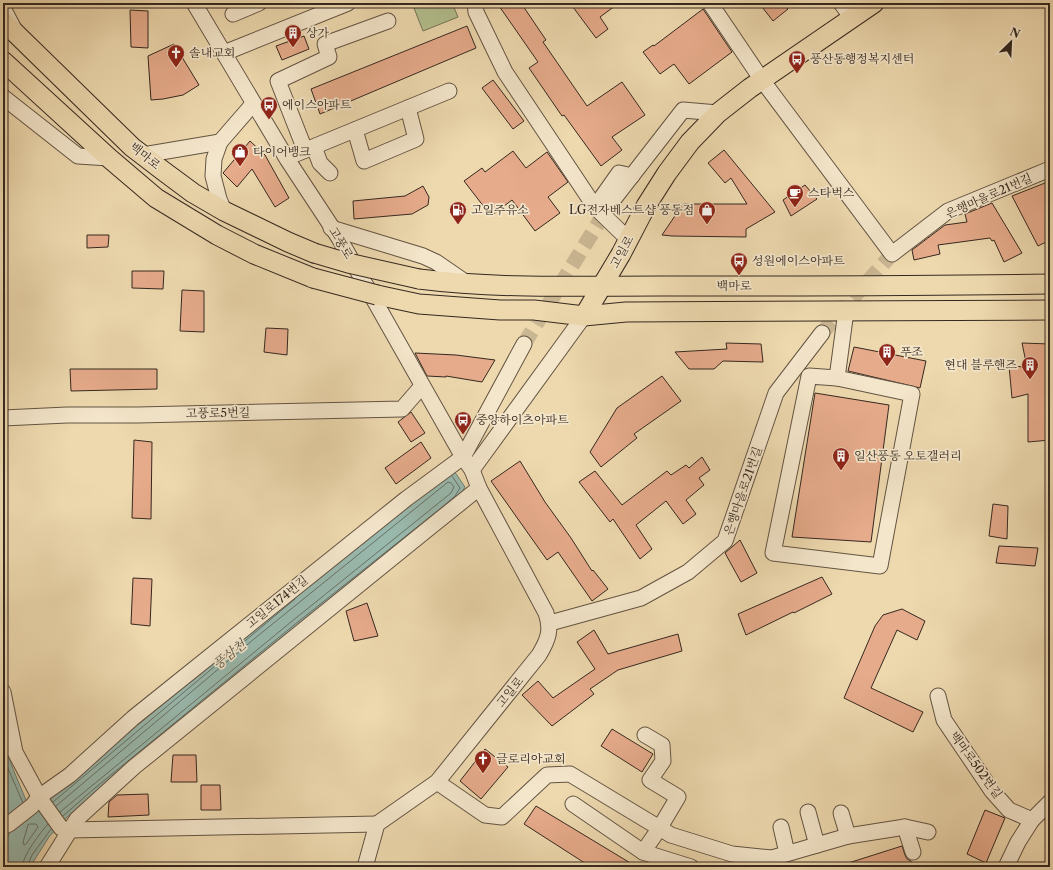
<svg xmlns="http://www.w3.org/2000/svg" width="1053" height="870" font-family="'Libre Caslon Text','Noto Serif KR',serif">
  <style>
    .green { fill: #b3c08f; stroke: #747457 }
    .water { fill: #99baaf; stroke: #718075 }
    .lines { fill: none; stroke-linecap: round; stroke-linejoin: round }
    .shore { stroke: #677167; stroke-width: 1 }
    .building { fill: #e6ab8b; stroke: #35281f }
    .minor-tunnel { stroke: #c9b692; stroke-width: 15; stroke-dasharray: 15 8; stroke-linecap: butt }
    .minor-casing { stroke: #635443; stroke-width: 17 }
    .major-casing { stroke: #35281f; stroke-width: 21 }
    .minor { stroke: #f4e6cb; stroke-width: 15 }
    .major { stroke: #eed9af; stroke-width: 19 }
    .major-bridge-casing { stroke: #35281f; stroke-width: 21; stroke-linecap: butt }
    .major-bridge { stroke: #eed9af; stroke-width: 19 }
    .labels { text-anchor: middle; stroke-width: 3.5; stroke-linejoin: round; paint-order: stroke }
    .poi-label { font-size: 12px; fill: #35281f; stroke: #f4e6cb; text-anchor: start }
    .street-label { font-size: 12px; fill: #35281f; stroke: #f4e6cb }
    .water-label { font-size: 13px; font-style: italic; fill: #4e4c43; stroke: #f4e6cb }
  </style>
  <rect width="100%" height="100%" fill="#eed9af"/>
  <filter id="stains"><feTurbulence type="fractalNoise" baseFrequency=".005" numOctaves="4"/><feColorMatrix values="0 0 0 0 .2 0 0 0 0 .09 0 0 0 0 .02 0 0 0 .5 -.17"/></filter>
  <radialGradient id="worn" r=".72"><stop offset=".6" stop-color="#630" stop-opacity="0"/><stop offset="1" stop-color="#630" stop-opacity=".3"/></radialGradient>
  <polygon class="green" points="412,3 452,3 458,17 423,31"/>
  <polygon class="water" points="452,468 465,487 459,498 67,817 49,837 30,867 3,867 3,848 13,825 3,806 3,728 11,764 28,805 38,809 248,632"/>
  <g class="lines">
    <g class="shore">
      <polyline points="441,508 455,496 460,488 452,476"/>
      <polyline points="3,748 7,766 23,803"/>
      <polyline points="53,802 295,599"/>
      <polyline points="56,806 254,639 448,482 451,483 454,487 451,493 291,622 60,812"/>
      <polyline points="63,816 95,788 294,625 441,508"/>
      <polygon points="30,824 36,824 38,827 26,844 24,845 23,842 28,825"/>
      <path d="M 22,867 C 23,855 40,833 48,824"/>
      <polyline points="27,867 32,855 51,829"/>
    </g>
  </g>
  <g class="building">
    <polygon points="497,3 521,3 546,40 543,42 587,106 622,82 645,115 612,137 622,150 601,166 564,115 562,116 529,68 538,62"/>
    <polygon points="570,3 619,3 600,17 608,29 596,38"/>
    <polygon points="759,3 783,3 788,9 773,21"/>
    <polygon points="703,9 732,52 689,84 674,64 660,74 643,52 653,45 654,46"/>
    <polygon points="130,10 148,11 148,48 131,47"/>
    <polygon points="467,26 476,48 320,114 311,89"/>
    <polygon points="304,36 309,49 282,60 276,46"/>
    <polygon points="174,44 199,85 183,95 163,99 151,100 148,56"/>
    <polygon points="493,80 524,121 513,129 482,88"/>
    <polygon points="250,141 265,155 289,198 275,207 252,169 237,187 223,173"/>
    <polygon points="724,150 775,212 746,229 746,237 672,236 662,235 683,204 747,204 731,178 725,183 708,163"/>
    <polygon points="513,151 526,168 547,152 568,182 548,197 560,213 535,231 512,200 491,216 464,181 482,168 485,172"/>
    <polygon points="1050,181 1050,240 1038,246 1012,196"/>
    <polygon points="805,185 817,199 791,216 783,200"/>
    <polygon points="423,186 429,197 428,205 412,214 354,219 353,201 405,196"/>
    <polygon points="992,203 1022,253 1004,262 994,240 992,241 990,238 938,245 940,254 914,260 912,250 945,225 967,222 965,214"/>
    <polygon points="87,235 109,235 108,247 87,248"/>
    <polygon points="132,271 164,271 163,289 132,288"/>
    <polygon points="182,290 204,291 204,332 180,331"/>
    <polygon points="266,328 288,329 287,355 264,352"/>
    <polygon points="726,343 761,344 763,362 723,361 714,369 689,369 675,352 727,349"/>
    <polygon points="1022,343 1050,344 1050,440 1028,442 1028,394 1012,398 1009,366 1027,367"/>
    <polygon points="854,347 926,361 920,388 848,371"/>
    <polygon points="415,353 456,355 495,360 482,382 446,376 446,377 427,376"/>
    <polygon points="70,369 157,369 157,389 71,391"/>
    <polygon points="662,376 681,401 634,434 637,438 601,467 590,452 617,408"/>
    <polygon points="815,393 889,405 871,542 792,537"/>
    <polygon points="411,412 425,433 411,442 398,422"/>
    <polygon points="134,440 152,442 151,519 132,518"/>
    <polygon points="421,442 431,458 396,484 385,468"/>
    <polygon points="702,457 710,470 699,478 704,485 686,500 696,514 683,524 666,501 636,525 652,549 640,559 613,519 610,522 579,482 595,471 622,505 667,471 671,475 686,465 689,468"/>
    <polygon points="520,461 545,502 571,538 592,571 593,570 608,589 592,601 558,552 547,560 491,481"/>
    <polygon points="993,504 1008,506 1007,539 989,536"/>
    <polygon points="740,540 757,573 741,582 725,553"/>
    <polygon points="999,546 1038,548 1035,566 996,563"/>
    <polygon points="822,577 832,594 794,613 793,612 746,635 738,614"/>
    <polygon points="133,578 152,579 150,626 131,624"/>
    <polygon points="367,603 378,636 354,641 346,611"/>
    <polygon points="902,609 925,621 917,640 897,630 871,688 923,712 913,732 844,698 875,626 883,615"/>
    <polygon points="594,630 608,654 678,634 682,651 618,670 590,689 594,694 552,726 522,695 538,681 553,698 595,669 577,642"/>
    <polygon points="612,729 653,754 642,772 601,746"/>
    <polygon points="485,749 508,767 481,799 460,781"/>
    <polygon points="173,755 196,755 197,782 171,782"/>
    <polygon points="201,785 220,785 221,810 201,810"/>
    <polygon points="148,794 149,815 108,817 109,802 117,795"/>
    <polygon points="536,806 637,867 591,867 524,824"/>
    <polygon points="985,810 1005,818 986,863 967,854"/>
    <polygon points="902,846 905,855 907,859 911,861 913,867 843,867 842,865"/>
  </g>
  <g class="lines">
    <g class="minor-tunnel">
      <polyline points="822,333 892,254"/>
      <polyline points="524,344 610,204"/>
    </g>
    <g class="minor-casing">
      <g id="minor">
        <path d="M 194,3 L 287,159 L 339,238 L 463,457 L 472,470 L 479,488 L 546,613 C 552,630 548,640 539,655 L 437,782 L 377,824 L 365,867"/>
        <polyline points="475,3 476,12 505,72 595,207 629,240"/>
        <polyline points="710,3 762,80 892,254 948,211 1050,169"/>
        <polyline points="841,3 852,18"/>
        <polyline points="3,8 14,29"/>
        <polyline points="233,14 259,3"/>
        <polyline points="224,53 348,3"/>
        <polyline points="3,97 78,156 109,158"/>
        <polyline points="355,130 364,161 416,139 408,108"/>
        <polyline points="314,147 320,163 330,173"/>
        <polyline points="305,150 278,81 329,57 325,44 388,21"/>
        <polyline points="296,154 449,91"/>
        <polyline points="143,155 220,142"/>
        <polyline points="610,204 683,110 718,113"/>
        <polyline points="595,207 619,173 632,176"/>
        <polyline points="224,211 219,199 213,176 214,159 220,142 253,104"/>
        <polyline points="331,228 423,256 436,262 468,284"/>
        <polygon points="809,376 837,378 912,394 880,566 773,553"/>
        <polyline points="837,378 846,311"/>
        <polyline points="3,418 67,415 138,415 402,409 422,386"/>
        <polyline points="472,470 584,316"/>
        <polyline points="550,623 641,598 688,572 725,541 776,393 822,333"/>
        <polyline points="3,692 15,752 41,800 61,828 70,830 377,824"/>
        <polyline points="938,696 944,720 992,791 1009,810 1032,820"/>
        <polyline points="437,782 485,815 502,817 547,775 570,774 671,835 732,854 772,858 848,836 905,827 928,832"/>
        <polyline points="573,804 643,852 691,867"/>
        <polyline points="808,812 817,845"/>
        <polyline points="841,813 848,836"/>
        <polyline points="3,827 9,824 32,806 39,797 70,775 133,718 406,499 463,457 524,344"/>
        <polyline points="781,827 787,853"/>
        <polyline points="905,827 913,852"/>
        <polyline points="643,852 659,829 678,797 650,780 663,761 662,745 645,735"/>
        <polyline points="47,867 77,819 134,767 428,529 479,488"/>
        <polyline points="1006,867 1018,842 1032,820 1050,802"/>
      </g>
    </g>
    <g class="major-casing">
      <g id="major">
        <polyline points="3,21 132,147 162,170 193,193 224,211 288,242 314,253"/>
        <polyline points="3,61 109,158 156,198 217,235 254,254 313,278"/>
        <path d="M 419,279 C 498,289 579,286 660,286 C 790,286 920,286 1050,284"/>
        <polyline points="377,295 419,304 500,310 534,310 584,316 626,312 1050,310"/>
        <polyline points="584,316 621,254 646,206 667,173 690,142 718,113 750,88 874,3"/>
      </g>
    </g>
    <use href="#minor" class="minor"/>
    <use href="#major" class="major"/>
    <g class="major-bridge-casing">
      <g id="major-bridge">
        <polyline points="314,253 348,263 419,279"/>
        <polyline points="313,278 377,295"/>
      </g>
    </g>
    <use href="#major-bridge" class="major-bridge"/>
  </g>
  <defs>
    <g id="building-pin" transform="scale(0.9)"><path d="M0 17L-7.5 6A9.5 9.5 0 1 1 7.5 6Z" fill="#8f2418" stroke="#f4e6cb"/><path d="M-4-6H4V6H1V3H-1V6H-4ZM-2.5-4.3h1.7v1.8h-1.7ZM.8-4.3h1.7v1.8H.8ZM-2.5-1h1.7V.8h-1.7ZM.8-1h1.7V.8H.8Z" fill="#fff"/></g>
    <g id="church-pin" transform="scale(0.9)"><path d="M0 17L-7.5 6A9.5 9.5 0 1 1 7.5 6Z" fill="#8f2418" stroke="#f4e6cb"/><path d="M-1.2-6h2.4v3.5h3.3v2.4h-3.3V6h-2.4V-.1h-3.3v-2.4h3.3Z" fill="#fff"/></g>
    <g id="bus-pin" transform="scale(0.9)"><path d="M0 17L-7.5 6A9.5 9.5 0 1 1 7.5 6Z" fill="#8f2418" stroke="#f4e6cb"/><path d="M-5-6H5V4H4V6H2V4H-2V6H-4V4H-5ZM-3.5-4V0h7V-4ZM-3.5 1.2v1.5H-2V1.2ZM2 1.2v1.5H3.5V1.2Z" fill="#fff"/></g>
    <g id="shop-pin" transform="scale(0.9)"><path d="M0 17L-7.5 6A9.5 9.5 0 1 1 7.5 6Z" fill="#8f2418" stroke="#f4e6cb"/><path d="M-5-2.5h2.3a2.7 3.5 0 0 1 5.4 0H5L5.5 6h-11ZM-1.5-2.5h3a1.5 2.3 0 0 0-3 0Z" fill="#fff"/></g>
    <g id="cafe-pin" transform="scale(0.9)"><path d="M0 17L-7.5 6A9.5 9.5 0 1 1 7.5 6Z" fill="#8f2418" stroke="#f4e6cb"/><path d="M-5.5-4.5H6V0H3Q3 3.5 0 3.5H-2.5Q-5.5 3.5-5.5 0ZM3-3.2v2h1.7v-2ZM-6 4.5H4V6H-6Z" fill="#fff"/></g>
    <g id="fuel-pin" transform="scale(0.9)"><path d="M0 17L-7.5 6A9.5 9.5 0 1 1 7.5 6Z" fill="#8f2418" stroke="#f4e6cb"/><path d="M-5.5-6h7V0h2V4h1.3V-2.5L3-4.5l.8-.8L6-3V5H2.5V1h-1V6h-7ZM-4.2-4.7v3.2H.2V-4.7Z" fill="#fff"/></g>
  </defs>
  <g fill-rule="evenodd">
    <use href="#building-pin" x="293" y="33"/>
    <use href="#church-pin" x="176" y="53"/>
    <use href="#bus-pin" x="797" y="59"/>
    <use href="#bus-pin" x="269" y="105"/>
    <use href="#shop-pin" x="240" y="152"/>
    <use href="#cafe-pin" x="795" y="193"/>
    <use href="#fuel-pin" x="458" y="210"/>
    <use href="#shop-pin" x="707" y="210"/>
    <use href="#bus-pin" x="739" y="261"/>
    <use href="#building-pin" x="887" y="352"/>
    <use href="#building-pin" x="1030" y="365"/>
    <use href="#bus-pin" x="463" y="420"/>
    <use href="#building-pin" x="841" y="456"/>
    <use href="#church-pin" x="483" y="759"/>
  </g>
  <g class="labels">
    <g class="poi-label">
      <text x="306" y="37">상가</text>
      <text x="189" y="57">솔내교회</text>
      <text x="810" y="63">풍산동행정복지센터</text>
      <text x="282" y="109">에이스아파트</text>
      <text x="253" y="156">타이어뱅크</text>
      <text x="808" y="197">스타벅스</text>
      <text x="471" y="214">고일주유소</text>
      <text x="694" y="214" text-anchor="end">LG전자베스트샵 풍동점</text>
      <text x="752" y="265">성원에이스아파트</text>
      <text x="900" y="356">푸조</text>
      <text x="1017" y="369" text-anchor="end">현대 블루핸즈</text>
      <text x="476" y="424">중앙하이츠아파트</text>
      <text x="854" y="460">일산풍동 오토갤러리</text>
      <text x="496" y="763">글로리아교회</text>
    </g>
    <g class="street-label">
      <text transform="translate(145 156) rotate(39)" y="4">백마로</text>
      <text transform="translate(989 196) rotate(-24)" y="4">은행마을로21번길</text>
      <text transform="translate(341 243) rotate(59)" y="4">고풍로</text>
      <text transform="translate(622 252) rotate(-61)" y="4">고일로</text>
      <text x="734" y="290">백마로</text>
      <text transform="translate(218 413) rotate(-1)" y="4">고풍로5번길</text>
      <text transform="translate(743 491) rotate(-71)" y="4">은행마을로21번길</text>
      <text transform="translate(277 602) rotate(-39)" y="4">고일로174번길</text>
      <text transform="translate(510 692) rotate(-51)" y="4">고일로</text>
      <text transform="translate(976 765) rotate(54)" y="4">백마로502번길</text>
    </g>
    <g class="water-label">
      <text transform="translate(229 654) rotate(-39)" y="5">풍삼천</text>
    </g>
  </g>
  <rect width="1053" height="870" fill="none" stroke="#eed9af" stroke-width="16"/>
  <rect x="4" y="4" width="1045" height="862" fill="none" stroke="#35281f" stroke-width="2"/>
  <rect x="8" y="8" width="1037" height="854" fill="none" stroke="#35281f"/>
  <g transform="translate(1011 42) rotate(24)" stroke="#f4e6cb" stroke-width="3" paint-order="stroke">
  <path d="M0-3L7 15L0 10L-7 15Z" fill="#35281f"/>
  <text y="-6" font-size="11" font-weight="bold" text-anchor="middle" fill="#35281f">N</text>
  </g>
  <rect width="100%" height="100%" filter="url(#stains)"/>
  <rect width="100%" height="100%" fill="url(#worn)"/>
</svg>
